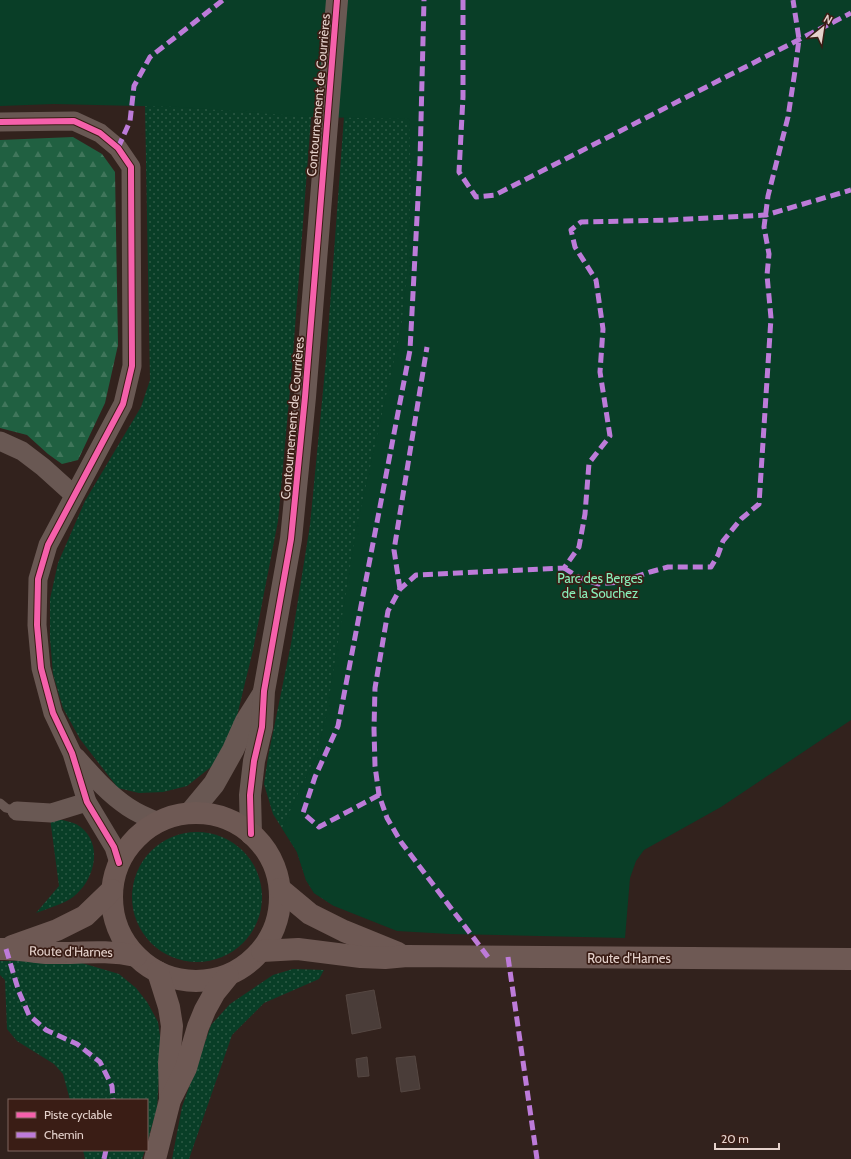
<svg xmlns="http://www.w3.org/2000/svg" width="851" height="1159" font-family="Cabin,sans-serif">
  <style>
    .grass { fill: url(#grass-dots) }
    .forest { fill: url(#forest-firs) }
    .park { fill: #093e27 }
    .building { fill: #4a3d39; stroke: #554742 }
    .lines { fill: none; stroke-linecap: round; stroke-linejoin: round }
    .service { stroke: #695853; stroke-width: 9 }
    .minor { stroke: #695853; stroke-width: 19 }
    .tertiary { stroke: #695853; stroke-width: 22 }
    .secondary { stroke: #6e5954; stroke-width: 22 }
    .quiet { stroke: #bd7bd9; stroke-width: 5; stroke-dasharray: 10 5; stroke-linecap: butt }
    .cycleway-casing { stroke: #3a1d15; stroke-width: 8 }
    .cycleway { stroke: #f560ab; stroke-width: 6 }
    .labels { text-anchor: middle; stroke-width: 3.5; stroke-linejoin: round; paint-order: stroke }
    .street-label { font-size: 13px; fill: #e5d2cc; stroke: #3a1d15 }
    .park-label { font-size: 13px; fill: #88efb9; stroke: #3a1d15 }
  </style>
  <defs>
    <pattern id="grass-dots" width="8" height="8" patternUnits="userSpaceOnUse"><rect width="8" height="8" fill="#093e27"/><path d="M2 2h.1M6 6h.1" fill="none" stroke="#2d5945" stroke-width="1.8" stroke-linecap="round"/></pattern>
    <pattern id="forest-firs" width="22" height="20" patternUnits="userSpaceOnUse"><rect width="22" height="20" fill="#206041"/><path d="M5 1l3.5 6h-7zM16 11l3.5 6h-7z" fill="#40765b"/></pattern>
  </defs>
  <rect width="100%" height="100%" fill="#32221d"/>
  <g class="grass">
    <polygon points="320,0 292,367 278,521 253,650 236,720 216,763 187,786 163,792 139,793 118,788 80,739 63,708 53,674 50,638 50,599 58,563 85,501 141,407 150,380 145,106"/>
    <polygon points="468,0 334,906 314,893 306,880 297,852 273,814 264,784 268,757 291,644 310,525 326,360 344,117"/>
    <path d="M 50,818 C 61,820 76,821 84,830 C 103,849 93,882 73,897 C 66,903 46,909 36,913 L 59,886 Z"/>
    <circle cx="197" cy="897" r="65"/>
    <polygon points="0,961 75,961 119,974 136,988 147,1002 158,1022 161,1043 157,1109 147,1143 147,1100 70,1100 63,1074 54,1064 17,1041 7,1029 5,980 0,975"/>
    <polygon points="293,969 324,970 319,979 264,1003 232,1035 189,1159 172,1159 182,1107 211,1025 230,1004 273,975"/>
    <polygon points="83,1150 145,1150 142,1159 85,1159"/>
  </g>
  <polygon class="forest" points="73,137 102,154 115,172 118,345 105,403 78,460 62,464 48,454 27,435 0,428 0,140"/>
  <polygon class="park" points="0,0 851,0 851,720 721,807 644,850 636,861 630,878 625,938 450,934 397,931 334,906 314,893 306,880 297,852 282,828 318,751 327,710 356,530 401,329 407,273 411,183 409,119 311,117 179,107 54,104 0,106"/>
  <g class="building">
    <polygon points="374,990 381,1028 352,1034 346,995"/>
    <polygon points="415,1056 420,1089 401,1092 396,1058"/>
    <polygon points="367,1057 369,1076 358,1077 356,1059"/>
  </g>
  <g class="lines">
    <polyline class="service" points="0,803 6,808 17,811"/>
    <g class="minor">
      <polyline points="0,122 74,121 100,133 118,148 131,167 132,366 123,404 48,545 38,579 37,625 41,668 53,713 72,753 87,802 114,847 119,863"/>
      <polyline points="0,441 22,451 43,467 74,495"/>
      <path d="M 76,757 C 92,775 108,794 128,807 C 137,813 148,818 159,822"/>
      <polyline points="17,811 51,813 87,802"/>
    </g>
    <g class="tertiary">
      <polyline points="190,813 214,784 233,750 246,721 263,694"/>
      <polyline points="251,834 250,795 254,761 262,727 264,691 291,539 305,397 337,0"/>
    </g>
    <g class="secondary">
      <circle cx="196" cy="897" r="84"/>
      <polyline points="280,889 310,914 344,931 398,953"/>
      <polyline points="12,946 57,930 85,916 112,890"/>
      <path d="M 0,949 C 16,948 31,952 46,953 C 78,954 103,949 136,956"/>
      <polyline points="262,951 298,949 361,957 385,958 407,956 851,959"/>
      <polyline points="158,972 169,1007 172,1026 169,1063 170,1097"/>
      <polyline points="155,1159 170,1100 186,1068 198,1027 205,1010 215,992 228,976"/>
    </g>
    <g class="quiet">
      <polyline points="463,0 463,97 459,172 476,197 495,195 851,13"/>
      <polyline points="118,148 130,121 134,86 150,57 223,0"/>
      <polyline points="564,568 580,578 598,584 620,582 650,572 668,567 711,567 718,555 723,541 741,519 759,504 771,318 767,275 769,254 764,227 768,196 788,117 795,71 799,39 793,0"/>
      <polyline points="400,589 394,550 427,347"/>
      <polyline points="379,795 319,827 303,813 315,777 338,726 410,350 420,161 424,0"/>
      <polyline points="6,949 19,992 29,1015 46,1030 77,1044 100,1062 112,1086 113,1100"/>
      <polyline points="488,957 401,842 387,818 379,795 375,766 374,729 375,688 388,611 400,589 416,575 564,568 579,547 585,514 589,463 610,436 600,372 603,329 596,280 575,247 571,230 581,222 670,220 766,215 851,190"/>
      <polyline points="508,957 537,1159"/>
      <polyline points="104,1159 106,1150"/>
    </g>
    <g class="cycleway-casing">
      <g id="cycleway">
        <polyline points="0,122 74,121 100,133 118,148 131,167 132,366 123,404 48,545 38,579 37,625 41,668 53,713 72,753 87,802 114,847 119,863"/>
        <polyline points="251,834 250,795 254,761 262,727 264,691 291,539 305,397 337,0"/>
      </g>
    </g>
    <use href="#cycleway" class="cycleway"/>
  </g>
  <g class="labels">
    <g class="street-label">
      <text transform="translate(318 95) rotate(-85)" y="5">Contournement de Courrières</text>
      <text transform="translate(292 418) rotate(-85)" y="5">Contournement de Courrières</text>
      <text transform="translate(71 951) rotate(1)" y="5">Route d'Harnes</text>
      <text x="629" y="963">Route d'Harnes</text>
    </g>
    <g class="park-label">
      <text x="600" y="583">Parc des Berges<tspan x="600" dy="15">de la Souchez</tspan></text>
    </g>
  </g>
  <rect x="8" y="1099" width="140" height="52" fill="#3a1d15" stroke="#7e655e"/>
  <rect x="16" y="1112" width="20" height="6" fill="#f560ab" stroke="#7e655e"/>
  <text x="44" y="1119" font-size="12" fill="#e5d2cc">Piste cyclable</text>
  <rect x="16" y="1132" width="20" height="6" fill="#bd7bd9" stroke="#7e655e"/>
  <text x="44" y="1139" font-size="12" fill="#e5d2cc">Chemin</text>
  <g transform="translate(823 28) rotate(30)" stroke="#3a1d15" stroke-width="3" paint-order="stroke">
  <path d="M0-3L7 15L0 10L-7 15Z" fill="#e5d2cc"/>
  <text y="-6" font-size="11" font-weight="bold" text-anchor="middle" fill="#e5d2cc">N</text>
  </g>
  <path d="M715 1143v6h64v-6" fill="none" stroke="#e5d2cc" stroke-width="2"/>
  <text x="721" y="1143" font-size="12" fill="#e5d2cc" stroke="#3a1d15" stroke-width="3" paint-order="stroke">20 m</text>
</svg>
